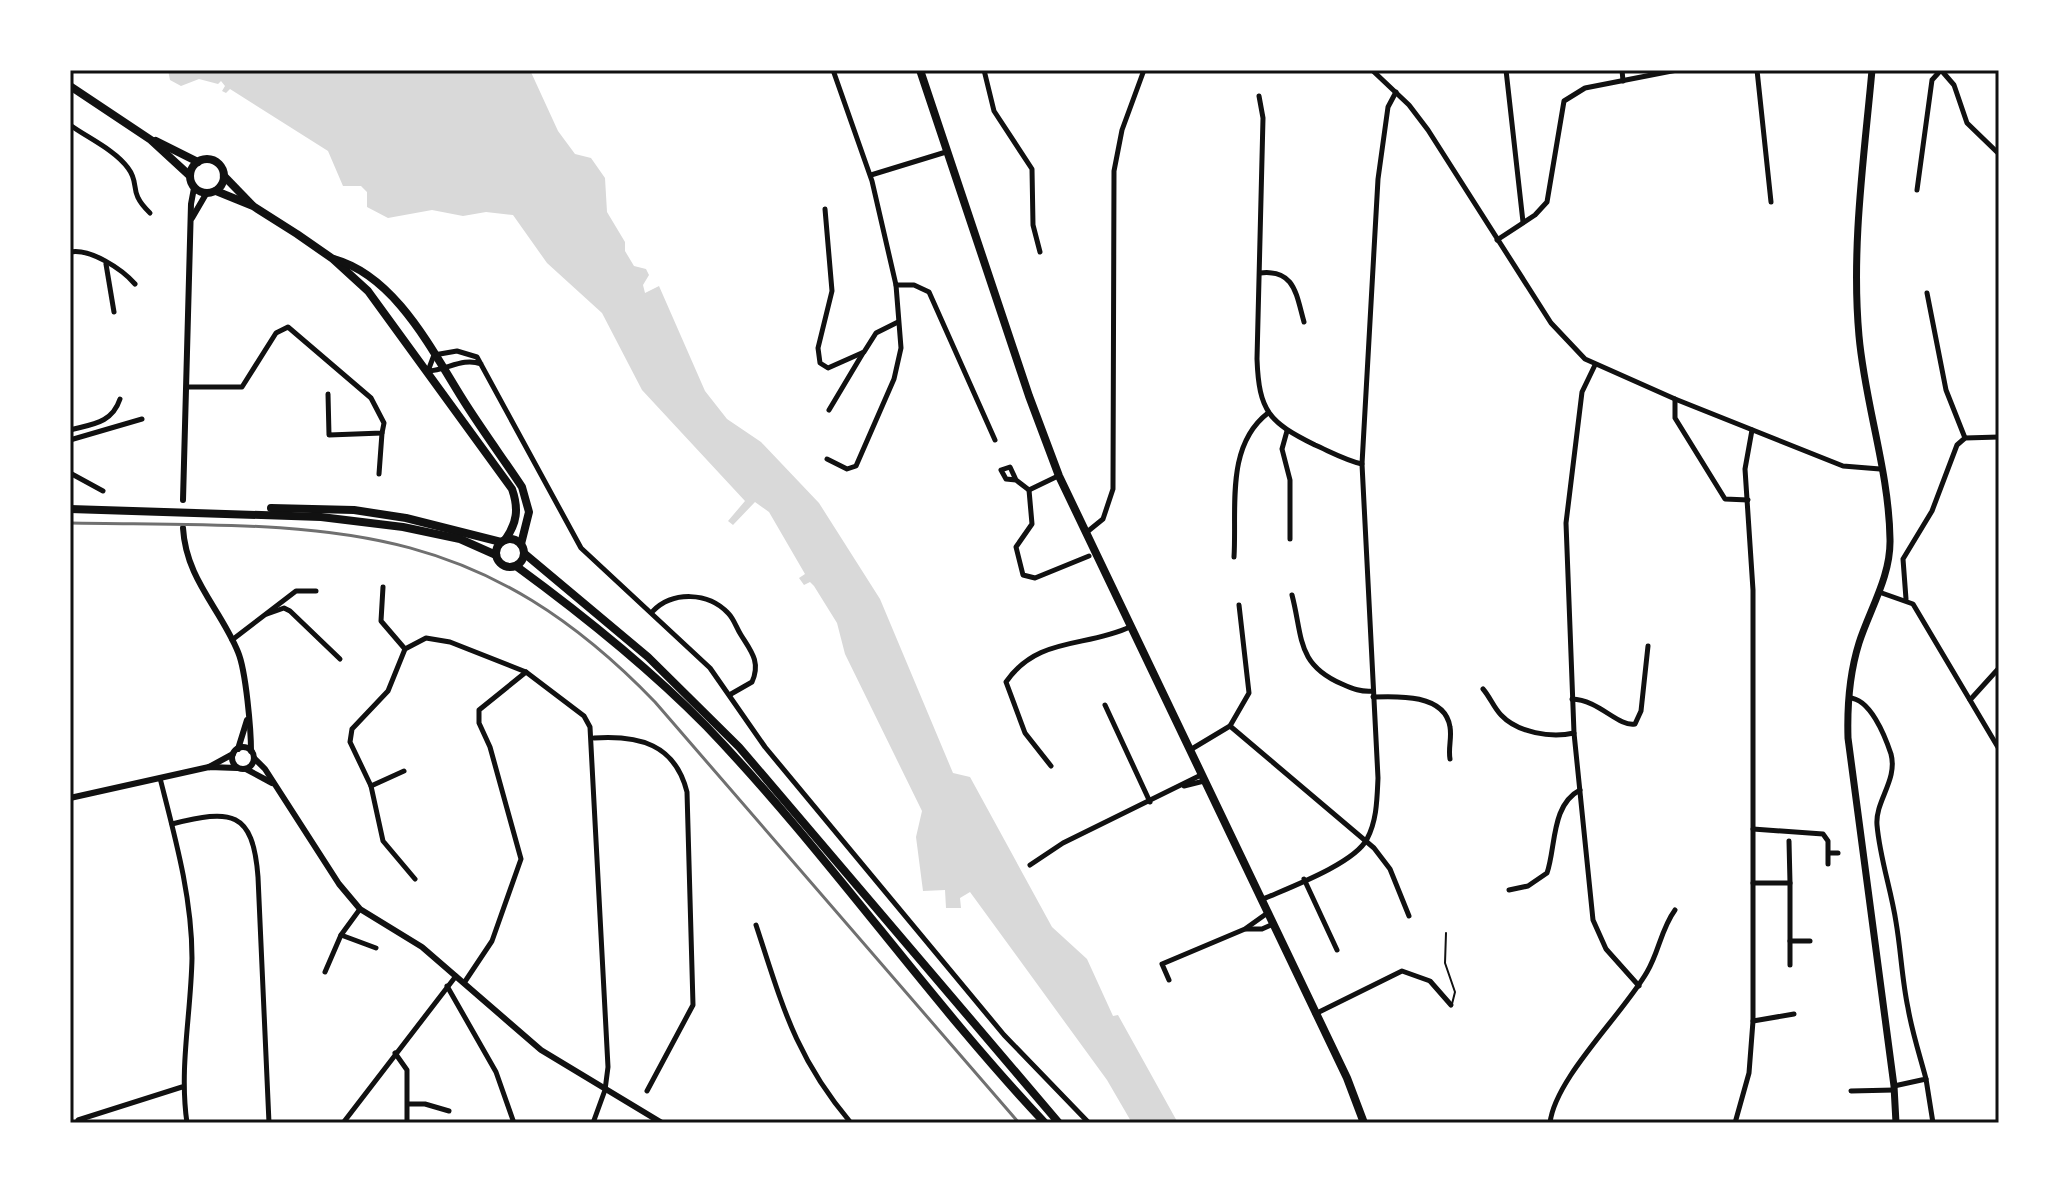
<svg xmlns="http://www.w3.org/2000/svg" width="2069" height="1193" font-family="Barlow,sans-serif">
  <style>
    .water { fill: #d9d9d9 }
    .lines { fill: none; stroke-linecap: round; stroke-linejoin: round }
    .service { stroke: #111; stroke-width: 2 }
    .minor { stroke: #111; stroke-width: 5 }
    .tertiary { stroke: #111; stroke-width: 6 }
    .secondary { stroke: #111; stroke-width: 7 }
    .primary { stroke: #111; stroke-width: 8 }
    .trunk { stroke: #111; stroke-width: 8 }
    .rail { stroke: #707070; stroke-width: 3 }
    .neatline { fill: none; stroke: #111; stroke-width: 3 }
  </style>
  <rect width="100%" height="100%" fill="#fff"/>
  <polygon class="water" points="168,70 530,70 558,131 575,154 591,158 605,178 607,212 625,242 625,251 634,266 646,269 649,275 643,285 645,293 659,286 705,391 727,419 761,442 819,503 880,599 953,773 970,777 1052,927 1087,959 1113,1016 1118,1015 1178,1123 1132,1123 1107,1080 970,892 960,898 961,908 946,908 945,890 923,891 916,837 922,811 845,654 837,623 814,586 810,582 804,585 799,578 805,574 769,512 755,502 733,525 728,521 745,501 642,390 602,313 547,263 513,215 486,212 463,216 432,210 388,218 367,207 367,192 361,186 343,186 328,151 230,89 226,93 222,91 225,86 221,81 218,84 199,79 181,86 170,80"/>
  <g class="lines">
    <polyline class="service" points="1446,933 1445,963 1455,992 1452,1004"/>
    <g class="minor">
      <polyline points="984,70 994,111 1032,169 1033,225 1040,252"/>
      <polyline points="1372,70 1409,105 1428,130 1551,323 1585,359 1675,399 1843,466 1880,469"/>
      <polyline points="1506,70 1523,222"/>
      <polyline points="1622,70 1623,81"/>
      <polyline points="1757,70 1771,202"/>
      <path d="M 1259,96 L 1263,118 L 1257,359 C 1259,412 1269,422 1315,445 C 1331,452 1345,460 1362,464"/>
      <path d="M 70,125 C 88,138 115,150 128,168 C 141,185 127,191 150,213"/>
      <polyline points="871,175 946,152"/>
      <polyline points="1917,190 1932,80 1941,70 1954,85 1967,123 1999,154"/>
      <polyline points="825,209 832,291 818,348 820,363 828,368 864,352 876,333 898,322"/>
      <polyline points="1497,240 1535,215 1547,202 1564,101 1585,88 1677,70"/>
      <path d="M 70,252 C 90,248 122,269 135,284"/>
      <polyline points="106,264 114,312"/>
      <path d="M 1260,273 C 1295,269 1296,294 1304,322"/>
      <polyline points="896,285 914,285 929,292 995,440"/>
      <polyline points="1927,293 1946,390 1965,438"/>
      <path d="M 481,364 C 463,357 447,370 428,371 L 434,355 L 457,351 L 477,357 L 581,548 L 710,668 L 765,747 L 1004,1035 L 1089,1123"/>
      <polyline points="1595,365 1582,392 1566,523 1574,733 1593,920 1606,949 1639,986"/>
      <polyline points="187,387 242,387 276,333 288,327 371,398 384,423 382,433 329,435 328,394"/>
      <polyline points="1675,399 1675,418 1725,499 1748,500"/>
      <polyline points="829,410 863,353"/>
      <path d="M 70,430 C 93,424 112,423 120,399"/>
      <polyline points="1287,431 1282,449 1290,480 1290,539"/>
      <polyline points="70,440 142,419"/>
      <polyline points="827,459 847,469 856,466 894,379 901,348 896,285 872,181 833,70"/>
      <polyline points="70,473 103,491"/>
      <polyline points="379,474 382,433"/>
      <polyline points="1016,480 1006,479 1001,470 1010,467 1016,480 1029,490 1058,476"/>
      <polyline points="1029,490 1032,524 1016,547 1023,575 1035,578 1089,556"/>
      <polyline points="1087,532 1103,519 1113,489 1114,171 1122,130 1144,70"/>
      <path d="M 1234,557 C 1237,509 1225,446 1268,413"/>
      <polyline points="383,587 381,621 405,649"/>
      <polyline points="1879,592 1913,604 1999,749"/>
      <path d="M 1292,595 C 1303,637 1296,664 1342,684 C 1353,689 1361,692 1373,691"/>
      <polyline points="1906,599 1903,559 1932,511 1957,445 1965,438 1999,437"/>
      <path d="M 653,611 C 673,591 708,592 728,613 C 734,619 736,627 741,635 C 751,651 761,662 752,682 L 731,694"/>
      <polyline points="267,614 284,608 290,611 340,659"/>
      <polyline points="232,640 296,591 316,591"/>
      <path d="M 1483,689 C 1490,697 1494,708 1501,715 C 1518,733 1551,738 1574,733"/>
      <path d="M 1373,697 C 1398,696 1445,694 1450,727 C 1452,738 1448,748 1450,759"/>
      <path d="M 1849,698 C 1870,698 1885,736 1891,754 C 1898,780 1875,801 1877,825 C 1880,859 1891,889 1896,922 C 1901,951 1902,980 1908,1008 C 1912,1032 1920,1056 1926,1079 L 1894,1086"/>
      <path d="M 1572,699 C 1599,700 1618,727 1635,724 L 1641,711 L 1648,646"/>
      <polyline points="1970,700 1999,668"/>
      <polyline points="1105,705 1150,802"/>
      <polyline points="1230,726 1374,848 1390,869 1409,916"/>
      <path d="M 594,738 C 639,735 675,744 687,792 L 693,1005 L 647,1091"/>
      <polyline points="1190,750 1230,726 1249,693 1239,605"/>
      <path d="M 1051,766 L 1025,733 L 1006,682 C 1038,636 1085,648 1130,627"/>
      <path d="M 160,778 C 175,837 192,897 192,958 C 191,1014 179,1068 187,1123"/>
      <polyline points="371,786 404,771"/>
      <polyline points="1184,786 1204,781"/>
      <path d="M 172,824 C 231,809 253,810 258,877 L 269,1123"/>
      <polyline points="1753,829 1823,834 1828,841 1828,864"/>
      <polyline points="1789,841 1790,883"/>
      <polyline points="1829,853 1838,853"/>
      <polyline points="1030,865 1063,843 1201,775"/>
      <polyline points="415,879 383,841 371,786 350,742 352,729 388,691 405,649 426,638 450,642 526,672 584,716 590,727 608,1067 605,1090 593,1123"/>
      <polyline points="1304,879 1337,950"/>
      <polyline points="1753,883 1790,883 1790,965"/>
      <path d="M 1509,890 L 1528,886 L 1547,873 C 1556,847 1551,805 1580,790"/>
      <path d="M 1261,900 C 1288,888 1354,864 1367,839 C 1377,820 1377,799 1378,778 L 1362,464 L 1378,179 L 1388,107 L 1396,92"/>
      <path d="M 756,925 C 782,1004 795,1057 851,1123"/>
      <polyline points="1246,929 1262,929 1271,925"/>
      <polyline points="341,935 376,948"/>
      <polyline points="1790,941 1810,941"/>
      <polyline points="325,972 341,935 360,909"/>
      <polyline points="1169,980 1162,964 1245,929 1266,914"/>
      <polyline points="464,983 492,941 521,859 490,747 479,723 479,710 526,672"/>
      <polyline points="447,986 496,1072 514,1123"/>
      <polyline points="1315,1014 1402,971 1430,981 1451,1005"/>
      <polyline points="1753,1021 1794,1014"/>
      <polyline points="395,1053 407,1070 407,1123"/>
      <polyline points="1926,1079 1933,1123"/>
      <polyline points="1851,1091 1894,1090"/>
      <polyline points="409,1104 425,1104 449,1111"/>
      <polyline points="80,1123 78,1120 182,1087"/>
      <polyline points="343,1123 456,976"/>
      <path d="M 1550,1123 C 1555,1078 1623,1014 1647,972 C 1659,952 1661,929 1675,910"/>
      <polyline points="1735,1123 1749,1073 1753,1021 1753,590 1745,469 1752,430"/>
    </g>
    <g class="tertiary">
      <polyline points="192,218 206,194"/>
      <polyline points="183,500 191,204 194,188"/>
      <path d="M 183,528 C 186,579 220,608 238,652 C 246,671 251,730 251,751"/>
      <circle cx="243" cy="758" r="11"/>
      <polyline points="238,749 247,720"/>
      <polyline points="254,758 265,769 339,884 360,909 422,947 541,1050 662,1123"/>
      <polyline points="209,767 233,754"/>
      <polyline points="246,769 272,783"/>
      <polyline points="70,798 209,767 237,768"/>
    </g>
    <path class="secondary" d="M 1872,70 C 1864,158 1851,248 1859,336 C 1865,404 1889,471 1890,539 C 1891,576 1870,609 1859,643 C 1849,675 1847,705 1848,738 L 1894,1086 L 1896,1123"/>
    <g class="primary">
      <polyline points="920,70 1029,396 1059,476 1347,1078 1364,1123"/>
      <polyline points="70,86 151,140 189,175"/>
      <polyline points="156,141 198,162"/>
      <circle cx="207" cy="176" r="17"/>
      <polyline points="224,176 252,205"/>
      <path d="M 216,191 L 253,206 L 297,234 L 333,259 L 368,291 L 512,489 C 519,509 517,523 505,540"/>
      <path d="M 334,259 C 398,277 434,355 467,406 C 485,434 504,460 522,487 L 529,512 L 521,544"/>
    </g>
    <g class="trunk">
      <polyline points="271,508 354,510 406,518 501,542"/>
      <polyline points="70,509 321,517 403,527 460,539 496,555"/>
      <circle cx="510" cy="553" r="14"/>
      <polyline points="525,554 648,657 739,747 1059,1123"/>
      <path d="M 516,566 C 583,615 648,667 706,726 C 827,852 926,997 1045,1123"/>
    </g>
    <path class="rail" d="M 70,523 C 317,527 470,510 655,702 L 1019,1123"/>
  </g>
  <rect width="2069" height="1193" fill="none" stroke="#ffffff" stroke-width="144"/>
  <rect x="72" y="72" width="1925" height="1049" class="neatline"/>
</svg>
